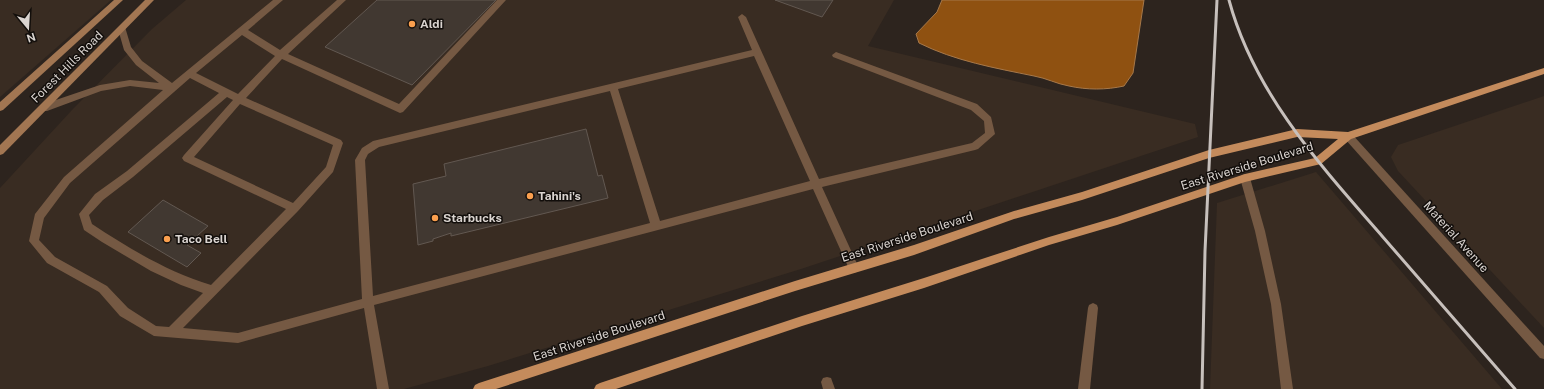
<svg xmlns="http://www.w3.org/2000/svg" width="1544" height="389" font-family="'Public Sans',sans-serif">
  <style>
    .built { fill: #392c22 }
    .water { fill: #8f5111; stroke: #a6784a }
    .building { fill: #413831; stroke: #625851 }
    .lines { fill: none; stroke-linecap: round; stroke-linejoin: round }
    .lane { fill: #755943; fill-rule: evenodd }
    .street { fill: #755943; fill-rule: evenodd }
    .secondary { fill: #a27652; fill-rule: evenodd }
    .primary { fill: #c48b5c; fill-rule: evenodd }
    .rail { stroke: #c7c0bc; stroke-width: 3 }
    .poi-dot { fill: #fa9f4e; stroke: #120e0b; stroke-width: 1.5 }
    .labels { text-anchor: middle; stroke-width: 3; stroke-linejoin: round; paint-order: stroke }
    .poi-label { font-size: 12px; font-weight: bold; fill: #dad4d0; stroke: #120e0b; text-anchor: start }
    .street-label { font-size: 12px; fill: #dad4d0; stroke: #120e0b }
  </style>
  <rect width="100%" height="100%" fill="#2d241e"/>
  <g class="built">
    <polygon points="0,0 111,0 0,97"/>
    <polygon points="186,0 894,0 868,46 1195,124 1198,137 801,269 488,366 404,389 0,389 0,188 72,110 152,29"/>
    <polygon points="1544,96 1544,328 1398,171 1391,157 1398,145"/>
    <polygon points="1316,172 1502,389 1210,389 1217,203"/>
  </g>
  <path class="water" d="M 942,0 L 1144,0 L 1133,73 L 1124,86 C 1106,90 1087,90 1069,86 C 1057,84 1046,78 1034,76 C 995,68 955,61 919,43 L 916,34 L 937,12 Z"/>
  <g class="building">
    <polygon points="377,0 496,0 412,85 325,47"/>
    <polygon points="775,0 833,0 822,17"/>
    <polygon points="586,129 598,176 602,175 608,198 451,236 451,233 433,239 433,241 418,245 413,184 446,176 444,164"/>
    <polygon points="163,200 208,226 187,245 201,253 187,267 128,232"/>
  </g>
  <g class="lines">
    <g class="lane">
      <path d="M 273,0 L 283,0 L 248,30 L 280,50 L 337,0 L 346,0 L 288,54 L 399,104 L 497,0 L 506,0 L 403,112 L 400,113 L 282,59 L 246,98 L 341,140 L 343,143 L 333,172 L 298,211 L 183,328 L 238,333 L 362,299 L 355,160 L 362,148 L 373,141 L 752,50 L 738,17 L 742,14 L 746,17 L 819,179 L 972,143 L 985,133 L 984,121 L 971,110 L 833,57 L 832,55 L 836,52 L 977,104 L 991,117 L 995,134 L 978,149 L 975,150 L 822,187 L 859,268 L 858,271 L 854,273 L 850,271 L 813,189 L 374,305 L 389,389 L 377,389 L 364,308 L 238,343 L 154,336 L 120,316 L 99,292 L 47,263 L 29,241 L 35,214 L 64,177 L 163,90 L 130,86 L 101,91 L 47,111 L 41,111 L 39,108 L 41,105 L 100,85 L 130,80 L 159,83 L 136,65 L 124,50 L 118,29 L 119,27 L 125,27 L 131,47 L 142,61 L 172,83 ZM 242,35 L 275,56 L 238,94 L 196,73 ZM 754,56 L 810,181 L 660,221 L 618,89 ZM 190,78 L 219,93 L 127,171 L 95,194 L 79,214 L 84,230 L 102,242 L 151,271 L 181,285 L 203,293 L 169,327 L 156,326 L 128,308 L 107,286 L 55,257 L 39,240 L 44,218 L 70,183 ZM 610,91 L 650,223 L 373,296 L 365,160 L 368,154 L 379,147 ZM 227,97 L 233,100 L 184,155 L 182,158 L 184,161 L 286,209 L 211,285 C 168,272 130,249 92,224 L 89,215 L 103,200 L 133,177 ZM 240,104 L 333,145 L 326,167 L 293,203 L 194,157 Z"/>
      <polygon points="1245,174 1248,175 1250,178 1265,231 1281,304 1293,389 1281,389 1271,304 1255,231 1240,178 1242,175"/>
      <polygon points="1093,303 1097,305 1098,308 1090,389 1078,389 1088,308 1089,305"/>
      <polygon points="827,377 831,378 835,389 823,389 821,382 823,378"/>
    </g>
    <polygon class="street" points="1348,132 1351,133 1544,346 1544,359 1540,358 1345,139 1343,136 1345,133"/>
    <g class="secondary">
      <polygon points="114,0 123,0 3,110 0,111 0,102"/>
      <polygon points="145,0 154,0 3,154 0,155 0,145"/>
    </g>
    <polygon class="primary" points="1544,68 1544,74 1351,139 1321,164 1245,182 1117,225 1049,245 924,288 802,326 616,389 594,389 596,385 600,383 802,316 924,278 1049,237 1117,217 1245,174 1315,158 1338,139 1297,137 1209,158 1082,200 1014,219 914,255 795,291 496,389 473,389 475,385 479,383 795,281 914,245 1014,211 1082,192 1209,150 1297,129 1348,132"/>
    <g class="rail">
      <path d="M 1229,0 C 1254,93 1320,165 1382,236 C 1426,287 1471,338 1515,389"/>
      <polyline points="1202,389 1205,251 1217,0"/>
    </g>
  </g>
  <g class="poi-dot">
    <circle cx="412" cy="24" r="4"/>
    <circle cx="530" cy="196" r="4"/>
    <circle cx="435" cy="218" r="4"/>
    <circle cx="167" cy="239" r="4"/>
  </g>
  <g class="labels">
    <g class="poi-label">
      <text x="420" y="28">Aldi</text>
      <text x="538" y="200">Tahini's</text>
      <text x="443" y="222">Starbucks</text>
      <text x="175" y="243">Taco Bell</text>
    </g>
    <g class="street-label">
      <text transform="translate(67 67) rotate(-45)" y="4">Forest Hills Road</text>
      <text transform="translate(1247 166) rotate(-17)" y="4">East Riverside Boulevard</text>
      <text transform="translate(907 237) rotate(-18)" y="4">East Riverside Boulevard</text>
      <text transform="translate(1456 237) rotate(48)" y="4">Material Avenue</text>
      <text transform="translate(599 336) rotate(-18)" y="4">East Riverside Boulevard</text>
    </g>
  </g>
  <g transform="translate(28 28) rotate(162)" stroke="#120e0b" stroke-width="3" paint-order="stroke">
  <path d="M0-3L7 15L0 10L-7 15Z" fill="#dad4d0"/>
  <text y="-6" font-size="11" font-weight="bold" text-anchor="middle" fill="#dad4d0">N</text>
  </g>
</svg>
